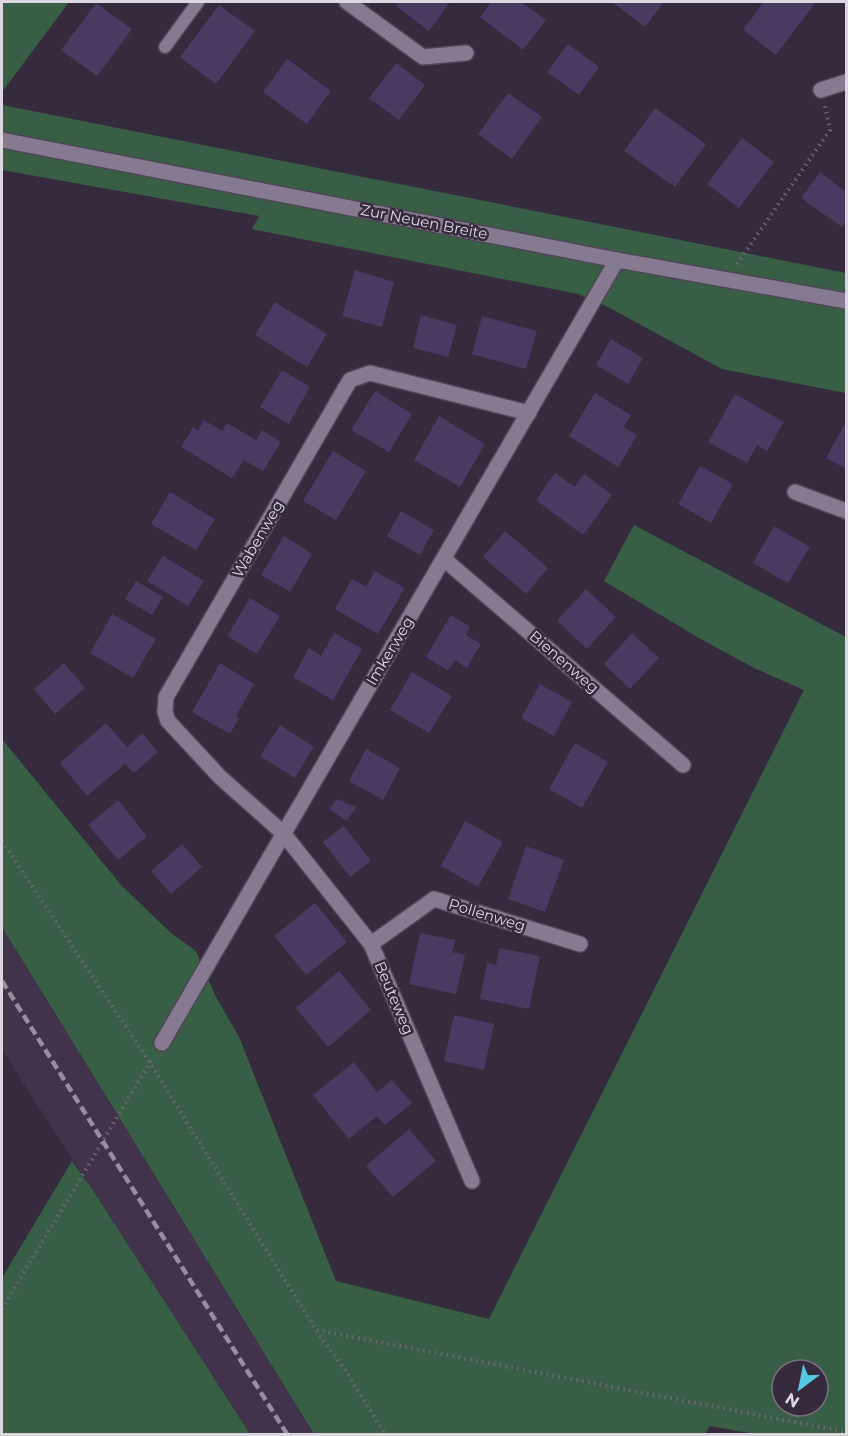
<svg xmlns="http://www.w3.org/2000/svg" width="848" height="1436" font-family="Montserrat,sans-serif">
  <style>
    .built { fill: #40334a }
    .green { fill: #385f45; fill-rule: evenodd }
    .building { fill: #493a61 }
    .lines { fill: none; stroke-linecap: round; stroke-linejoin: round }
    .service-casing { stroke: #4f4655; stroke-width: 15 }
    .minor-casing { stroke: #4f4655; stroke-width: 18 }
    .tertiary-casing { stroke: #4f4655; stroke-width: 18 }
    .path { stroke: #6e6575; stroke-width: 4; stroke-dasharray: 1.5 4.5; stroke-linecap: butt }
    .service { stroke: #857a8f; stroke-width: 12 }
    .minor { stroke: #857a8f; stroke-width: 15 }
    .tertiary { stroke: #857a8f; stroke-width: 15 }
    .rail { stroke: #968e9c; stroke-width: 4.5; stroke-dasharray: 9 4.5; stroke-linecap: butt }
    .labels { text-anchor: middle; stroke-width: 5; stroke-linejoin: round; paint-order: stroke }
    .street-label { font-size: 15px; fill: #dcd6e1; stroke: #352b3d }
  </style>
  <rect width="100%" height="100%" fill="#352b3d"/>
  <polygon class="built" points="2,927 314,1434 250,1434 2,1050"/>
  <g class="green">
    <polygon points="2,2 69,2 2,92"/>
    <polygon points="2,105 846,273 846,393 722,369 608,307 578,294 252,229 259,216 2,170"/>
    <path d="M 634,525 L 846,637 L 846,1434 L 754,1434 L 710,1426 L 705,1434 L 314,1434 L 2,927 L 2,739 L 121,885 L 171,933 L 196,951 L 215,995 L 239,1037 L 336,1281 L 489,1319 L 804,690 L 754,668 L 699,638 L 604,581 ZM 782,1370 L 818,1370 L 818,1406 L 782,1406 Z"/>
    <polygon points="72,1161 92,1189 250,1434 2,1434 2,1278"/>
  </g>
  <g class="building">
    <polygon points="399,2 450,2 429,31 396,6"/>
    <polygon points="491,2 521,2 546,20 523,50 480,17"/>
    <polygon points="612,2 664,2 645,27"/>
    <polygon points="764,2 816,2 776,55 743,30"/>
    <polygon points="96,3 132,29 97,76 61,50"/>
    <polygon points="219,5 255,31 216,84 180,57"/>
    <polygon points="568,44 599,67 579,95 547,72"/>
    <polygon points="287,59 331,91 307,124 263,92"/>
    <polygon points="396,63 425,85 399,120 369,98"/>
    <polygon points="508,93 542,117 512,159 478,134"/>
    <polygon points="655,108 706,144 675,187 624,151"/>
    <polygon points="742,138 774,162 739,208 707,184"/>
    <polygon points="820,172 846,192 846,221 842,227 801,198"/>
    <polygon points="355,270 394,282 382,327 342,316"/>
    <polygon points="275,302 327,334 307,367 255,335"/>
    <polygon points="421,315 457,325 448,357 413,348"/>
    <polygon points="482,316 537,331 526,369 472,354"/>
    <polygon points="611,339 643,358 628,384 596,365"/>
    <polygon points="282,370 310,387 289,424 260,407"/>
    <polygon points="375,391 412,414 389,452 351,430"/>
    <polygon points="595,393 631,415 624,427 637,436 618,467 569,436"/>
    <polygon points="735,394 784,422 767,451 757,445 747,463 708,442"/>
    <polygon points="439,416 485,444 460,487 414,460"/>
    <polygon points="204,420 222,431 227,423 256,440 262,430 281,442 263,471 244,460 232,478 181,447 193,427 198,431"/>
    <polygon points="845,424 846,425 846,469 826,458"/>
    <polygon points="333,451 366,471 336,520 303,501"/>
    <polygon points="700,466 733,484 711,523 678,504"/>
    <polygon points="555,473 575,487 584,474 612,495 583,535 536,500"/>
    <polygon points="170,492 215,519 196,550 151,524"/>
    <polygon points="401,511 434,530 420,555 387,536"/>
    <polygon points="774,526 810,547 788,583 753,563"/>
    <polygon points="505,531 548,568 526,594 483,557"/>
    <polygon points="284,536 312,554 290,592 261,575"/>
    <polygon points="163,556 204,581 188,606 147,581"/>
    <polygon points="375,571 405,588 378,634 335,609 352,579 366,587"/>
    <polygon points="136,581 163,597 152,615 125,599"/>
    <polygon points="586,589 616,617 587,649 557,621"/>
    <polygon points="250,598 280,616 257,654 227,636"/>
    <polygon points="112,614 156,639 133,678 90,653"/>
    <polygon points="451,615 470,627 466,635 481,644 467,668 455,660 448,671 426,657"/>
    <polygon points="334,633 362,649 333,700 293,677 309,648 321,656"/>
    <polygon points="632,633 659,658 630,689 604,664"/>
    <polygon points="64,663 85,688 55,714 34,689"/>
    <polygon points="220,663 254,684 236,716 239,718 230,734 192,712"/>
    <polygon points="412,672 452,696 429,733 390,710"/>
    <polygon points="540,684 572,702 554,736 521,718"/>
    <polygon points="106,723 127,747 142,733 158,752 134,773 125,764 87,796 60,763"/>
    <polygon points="280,725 314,747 295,778 260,756"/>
    <polygon points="575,743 608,762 582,808 549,789"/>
    <polygon points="366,749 400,768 383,800 349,781"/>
    <polygon points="337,799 356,807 347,821 329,809"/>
    <polygon points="118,800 147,836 118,860 88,825"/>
    <polygon points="465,821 503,842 478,887 441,866"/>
    <polygon points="344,826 371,861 350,877 323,842"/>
    <polygon points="182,844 202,867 171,894 151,871"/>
    <polygon points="526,846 564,860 545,912 508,899"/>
    <polygon points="315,903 347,942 306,975 274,936"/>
    <polygon points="420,933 455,940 452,952 465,955 456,994 409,984"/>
    <polygon points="499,948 540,956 529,1009 480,999 487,963 496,965"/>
    <polygon points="339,971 371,1010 328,1047 296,1008"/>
    <polygon points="454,1015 494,1024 484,1070 444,1061"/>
    <polygon points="354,1062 377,1092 392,1080 412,1103 385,1125 377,1116 349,1139 313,1095"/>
    <polygon points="409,1129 436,1161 393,1197 366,1166"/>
  </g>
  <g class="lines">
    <g class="service-casing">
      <polyline id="service" points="165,47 198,2"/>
    </g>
    <g class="minor-casing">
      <g id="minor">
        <polyline points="347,2 423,57 466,53"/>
        <polyline points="821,90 846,82"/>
        <polyline points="795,492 846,511"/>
        <polyline points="444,559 683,765"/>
        <polyline points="371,944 434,899 580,944"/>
        <polyline points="162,1043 617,260"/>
        <polyline points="472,1181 371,944 283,833 220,777 168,721 165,712 166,697 350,380 370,373 529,413"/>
      </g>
    </g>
    <g class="tertiary-casing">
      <polyline id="tertiary" points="2,140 617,260 846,301"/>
    </g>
    <g class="path">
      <polyline points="737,264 830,130 825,106"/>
      <polyline points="2,841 150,1063 316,1330 345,1370 385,1434"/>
      <polyline points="2,1309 151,1061"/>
      <polyline points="317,1330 846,1432"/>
    </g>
    <use href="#service" class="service"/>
    <use href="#minor" class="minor"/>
    <use href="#tertiary" class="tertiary"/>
    <polyline class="rail" points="2,981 287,1434"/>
  </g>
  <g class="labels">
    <g class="street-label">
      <text transform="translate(424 222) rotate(11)" y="5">Zur Neuen Breite</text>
      <text transform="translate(258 539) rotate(-60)" y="5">Wabenweg</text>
      <text transform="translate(390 651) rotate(-59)" y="5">Imkerweg</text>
      <text transform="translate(564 662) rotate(41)" y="5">Bienenweg</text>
      <text transform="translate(487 915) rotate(17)" y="5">Pollenweg</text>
      <text transform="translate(394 998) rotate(67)" y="5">Beuteweg</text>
    </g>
  </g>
  <rect width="848" height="1436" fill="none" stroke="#dcd6e1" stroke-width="6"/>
  <g transform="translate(800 1388) rotate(212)"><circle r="28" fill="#352b3d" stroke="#786f7f" stroke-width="1.5"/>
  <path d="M0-4.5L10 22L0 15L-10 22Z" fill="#57c9e2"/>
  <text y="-9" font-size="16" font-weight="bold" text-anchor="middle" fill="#dcd6e1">N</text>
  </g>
</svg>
